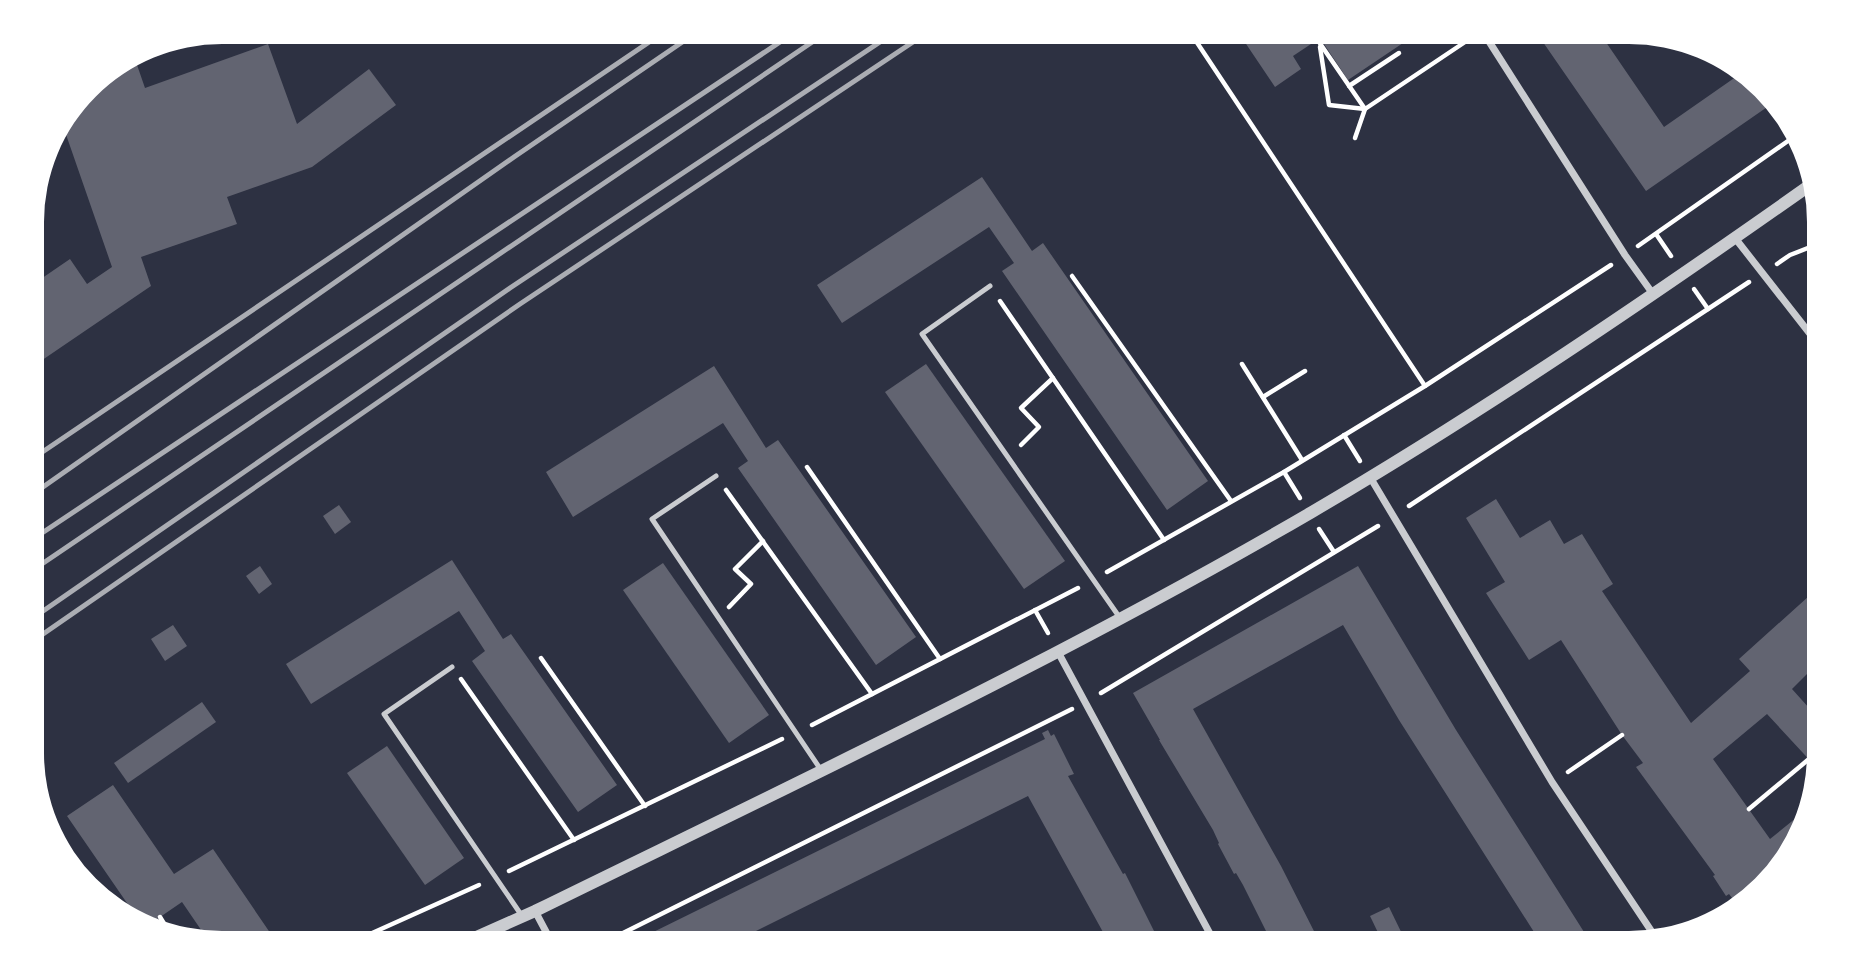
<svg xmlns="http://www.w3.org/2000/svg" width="1851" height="975" font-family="'Sofia Sans Condensed',sans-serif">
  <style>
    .building { fill: #626471 }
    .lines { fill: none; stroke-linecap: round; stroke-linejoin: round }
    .path { stroke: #fff; stroke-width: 4.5 }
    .service { stroke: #caccd0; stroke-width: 5 }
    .minor { stroke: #caccd0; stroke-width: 7 }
    .tertiary { stroke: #caccd0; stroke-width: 12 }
    .rail { stroke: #abadb3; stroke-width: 5 }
  </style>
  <rect width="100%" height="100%" fill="#2d3142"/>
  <g class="building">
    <polygon points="1238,32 1396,32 1403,43 1348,80 1320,38 1293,56 1301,69 1275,87"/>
    <polygon points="1536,32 1599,32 1664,127 1740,74 1773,103 1646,191"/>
    <polygon points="268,44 297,124 369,69 396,105 312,167 227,197 237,224 141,257 151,286 32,367 32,285 70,259 87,284 112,267 62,123 96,79 103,75 136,62 145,88"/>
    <polygon points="982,177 1032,251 1043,243 1208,481 1167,510 1002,271 1014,263 989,227 842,323 817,285"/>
    <polygon points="1818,267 1818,289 1807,276"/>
    <polygon points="926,364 1065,561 1024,589 885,392"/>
    <polygon points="714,366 766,448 778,440 916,637 876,665 738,468 748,461 723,423 573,517 546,472"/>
    <polygon points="1496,499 1520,538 1550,520 1564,544 1582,534 1613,584 1602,591 1691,723 1750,671 1739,659 1819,587 1819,662 1792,689 1819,719 1819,754 1816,767 1767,714 1713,759 1770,839 1807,809 1800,838 1739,907 1729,894 1726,896 1713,876 1715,875 1636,767 1643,763 1622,735 1561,640 1529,660 1486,593 1505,582 1466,518"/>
    <polygon points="339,505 351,522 335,534 323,516"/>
    <polygon points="452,560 503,639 511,634 617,785 578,812 472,661 485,651 459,611 311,704 286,664"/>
    <polygon points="663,563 769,715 729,743 623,590"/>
    <polygon points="260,566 272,584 259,594 246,576"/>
    <polygon points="1358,566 1456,730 1591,943 1541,943 1399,720 1343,625 1193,709 1281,866 1320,943 1272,943 1243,885 1236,873 1234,874 1218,844 1219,843 1213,830 1159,740 1160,740 1133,693"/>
    <polygon points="173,625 187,646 165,661 151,639"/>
    <polygon points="202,702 216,722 128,783 114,763"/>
    <polygon points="1048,730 1051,736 1054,734 1074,774 1068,776 1123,874 1125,873 1160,943 1109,943 1028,796 732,943 631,943 1045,739 1042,733"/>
    <polygon points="33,731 42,742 33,749"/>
    <polygon points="387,746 464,858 425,885 347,773"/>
    <polygon points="113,785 174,874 213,849 275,940 270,943 221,944 208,940 182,902 147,926 137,924 122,911 129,906 67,816"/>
    <polygon points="1389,907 1406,942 1404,943 1383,943 1370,916"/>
  </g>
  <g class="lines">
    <g class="path">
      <polyline points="1190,32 1425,386"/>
      <polyline points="1319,42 1365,109 1468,40"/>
      <polyline points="1320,47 1329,105 1365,109 1355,138"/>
      <polyline points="1349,86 1399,53"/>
      <polyline points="1656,234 1671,256"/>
      <polyline points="1638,246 1795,136"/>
      <polyline points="1777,264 1790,255 1818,244"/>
      <polyline points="1072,276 1231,501"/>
      <polyline points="1694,289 1708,309"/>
      <polyline points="1000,301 1164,540"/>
      <polyline points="1242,364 1302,460"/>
      <polyline points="1263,397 1305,371"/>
      <polyline points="1344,435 1360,461"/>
      <polyline points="1021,445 1039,427 1021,408 1053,378"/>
      <polyline points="807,467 940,659"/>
      <polyline points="1284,472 1300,498"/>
      <polyline points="726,490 872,694"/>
      <polyline points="1409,506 1749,282"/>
      <polyline points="1319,529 1334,552"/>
      <polyline points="1107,572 1284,472 1425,386 1611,265"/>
      <polyline points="729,607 751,584 735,569 763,541"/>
      <polyline points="1035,610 1048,633"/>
      <polyline points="541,658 645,806"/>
      <polyline points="461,679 574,840"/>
      <polyline points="1101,693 1378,526"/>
      <polyline points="812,725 1078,588"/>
      <polyline points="1568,772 1622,735"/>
      <polyline points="1749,809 1809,759"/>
      <polyline points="509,871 782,739"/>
      <polyline points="160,917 166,927 183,935"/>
      <polyline points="350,943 479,885"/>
      <polyline points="603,943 1072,709"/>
    </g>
    <g class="service">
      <polyline points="990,286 922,334 1120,618"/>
      <polyline points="716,476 652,519 821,770"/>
      <polyline points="452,667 384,714 522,916"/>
    </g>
    <g class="minor">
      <polyline points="1483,32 1625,255 1653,294"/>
      <polyline points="1735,238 1818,344"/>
      <polyline points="1370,477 1552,782 1656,938"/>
      <polyline points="1058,652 1215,943"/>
      <polyline points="535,911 552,943"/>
    </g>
    <path class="tertiary" d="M 463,943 L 535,911 C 796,783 1060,659 1312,512 C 1484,411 1650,298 1813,183"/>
    <g class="rail">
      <polyline points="32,459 664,32"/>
      <polyline points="33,494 514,157 697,32"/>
      <polyline points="33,539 795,32"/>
      <polyline points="33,570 827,32"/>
      <polyline points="33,618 510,288 895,32"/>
      <polyline points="33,641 520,304 928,32"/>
    </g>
  </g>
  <path d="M0 0H1851V975H0ZM222 44H1629A178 178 0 0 1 1807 222V753A178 178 0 0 1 1629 931H222A178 178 0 0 1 44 753V222A178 178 0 0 1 222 44Z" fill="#fff" fill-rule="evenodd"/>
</svg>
